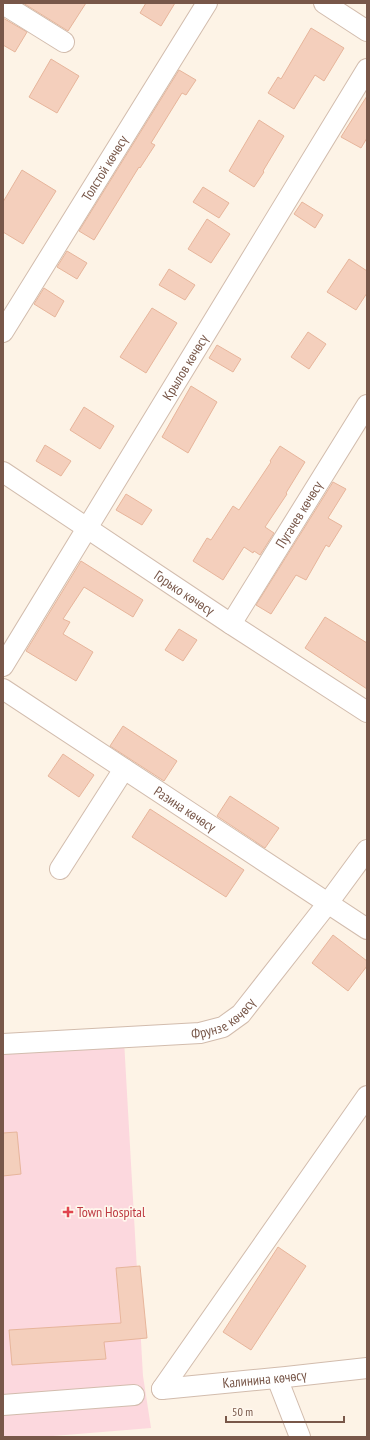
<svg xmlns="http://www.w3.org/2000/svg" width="370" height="1440" font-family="'PT Sans Narrow',sans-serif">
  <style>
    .medical { fill: #fcd8de }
    .building { fill: #f4cfbc; stroke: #e7b59b }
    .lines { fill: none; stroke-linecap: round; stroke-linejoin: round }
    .minor-casing { stroke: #d2bcad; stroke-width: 22 }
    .minor { stroke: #fff; stroke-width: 20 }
    .health-dot { fill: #e0444e; stroke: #fff7ed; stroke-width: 1.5 }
    .labels { text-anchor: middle; stroke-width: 3.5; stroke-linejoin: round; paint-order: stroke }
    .street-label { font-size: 14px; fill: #785749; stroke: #fff7ed }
    .health-label { font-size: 14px; fill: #be3a42; stroke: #fff7ed; text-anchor: start }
  </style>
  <rect width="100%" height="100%" fill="#fdf3e6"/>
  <polygon class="medical" points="124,1040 143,1376 151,1428 41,1437 3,1437 3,1049"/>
  <g class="building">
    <polygon points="23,3 86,3 68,31"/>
    <polygon points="146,3 175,3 161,26 140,13"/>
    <polygon points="3,18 27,32 15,52 3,45"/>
    <polygon points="311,28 344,48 324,81 315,75 294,109 268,93 278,77 281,79"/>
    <polygon points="51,59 79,76 57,113 29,97"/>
    <polygon points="179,70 196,80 186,95 182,93 151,143 155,145 140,168 139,167 94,240 79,231"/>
    <polygon points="367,96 367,138 361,148 341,137"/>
    <polygon points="259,120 284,136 263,171 264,172 254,187 229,171"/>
    <polygon points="22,170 56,191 23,244 3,232 3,202"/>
    <polygon points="203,187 229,203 219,218 193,202"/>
    <polygon points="302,202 323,215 315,228 294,214"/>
    <polygon points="207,219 230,234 211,263 188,249"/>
    <polygon points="67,251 87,263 77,279 57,267"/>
    <polygon points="349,259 367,271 367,293 356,310 327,292"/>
    <polygon points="169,269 195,285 185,300 159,285"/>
    <polygon points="44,288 64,301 55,317 34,304"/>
    <polygon points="152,308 177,323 146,373 120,357"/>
    <polygon points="308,332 326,344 309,369 291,357"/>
    <polygon points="217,345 241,359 233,372 209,358"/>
    <polygon points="191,386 217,402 188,453 162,437"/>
    <polygon points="84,407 114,426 100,449 70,430"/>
    <polygon points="45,445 71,461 61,476 36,461"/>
    <polygon points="280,446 305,462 286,493 287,494 265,527 274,533 260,555 254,551 253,553 244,547 223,580 193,561 207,538 211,540 233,506 239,510 271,462 270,461"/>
    <polygon points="333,482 346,489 328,518 342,526 329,547 326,545 306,580 296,575 271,614 256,605"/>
    <polygon points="126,494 152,510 142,525 116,510"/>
    <polygon points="81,561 143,600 133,617 84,587 63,619 70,622 63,634 93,652 76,681 26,651"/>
    <polygon points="325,617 367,643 367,689 305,648"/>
    <polygon points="179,629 197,640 183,661 165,650"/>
    <polygon points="123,726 177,761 164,781 110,746"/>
    <polygon points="63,754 94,775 79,797 48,776"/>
    <polygon points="230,796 279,828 265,848 217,816"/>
    <polygon points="150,809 244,870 226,897 132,837"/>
    <polygon points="333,935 367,961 367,966 348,991 312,963"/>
    <polygon points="17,1132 21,1174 3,1176 3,1133"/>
    <polygon points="278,1247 306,1266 251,1350 223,1332"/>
    <polygon points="140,1266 147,1338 104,1342 106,1359 12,1365 9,1330 121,1323 116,1268"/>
  </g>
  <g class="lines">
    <g class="minor-casing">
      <g id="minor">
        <polyline points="324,3 367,31"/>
        <polyline points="3,4 64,42"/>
        <path id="s1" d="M 3,332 L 207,3"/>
        <path id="s2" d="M 3,472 L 231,624 L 367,712"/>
        <path id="s3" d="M 231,624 L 367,405"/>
        <path id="s4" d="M 3,666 L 367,69"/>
        <path id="s5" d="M 3,689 L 367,929"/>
        <polyline points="60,869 124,769"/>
        <path id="s6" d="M 3,1044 L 200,1033 L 223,1027 L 241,1014 L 328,903 L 367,850"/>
        <polyline points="277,1378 300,1437"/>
        <polyline points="162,1389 367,1096"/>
        <path id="s7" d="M 162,1389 L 286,1377 L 367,1368"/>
        <polyline points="3,1405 134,1395"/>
      </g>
    </g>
    <use href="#minor" class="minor"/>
  </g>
  <path class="health-dot" d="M66 1206h4v4h4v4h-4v4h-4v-4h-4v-4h4z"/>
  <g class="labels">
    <g class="street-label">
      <text dy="5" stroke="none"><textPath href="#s1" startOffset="193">Толстой көчөсү</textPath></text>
      <text dy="5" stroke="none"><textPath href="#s4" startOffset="350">Крылов көчөсү</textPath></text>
      <text dy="5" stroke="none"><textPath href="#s3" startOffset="129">Пугачев көчөсү</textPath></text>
      <text dy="5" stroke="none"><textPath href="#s2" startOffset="218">Горько көчөсү</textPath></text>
      <text dy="5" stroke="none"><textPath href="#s5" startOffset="218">Разина көчөсү</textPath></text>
      <text dy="5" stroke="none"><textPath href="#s6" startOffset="225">Фрунзе көчөсү</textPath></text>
      <text dy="5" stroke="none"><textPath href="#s7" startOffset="103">Калинина көчөсү</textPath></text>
    </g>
    <g class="health-label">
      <text x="77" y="1217">Town Hospital</text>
    </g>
  </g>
  <rect width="370" height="1440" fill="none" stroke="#785749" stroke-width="8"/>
  <path d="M226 1416v6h118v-6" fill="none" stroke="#785749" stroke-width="2"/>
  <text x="232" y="1416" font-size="12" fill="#785749" stroke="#fff7ed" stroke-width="3" paint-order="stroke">50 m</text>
</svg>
